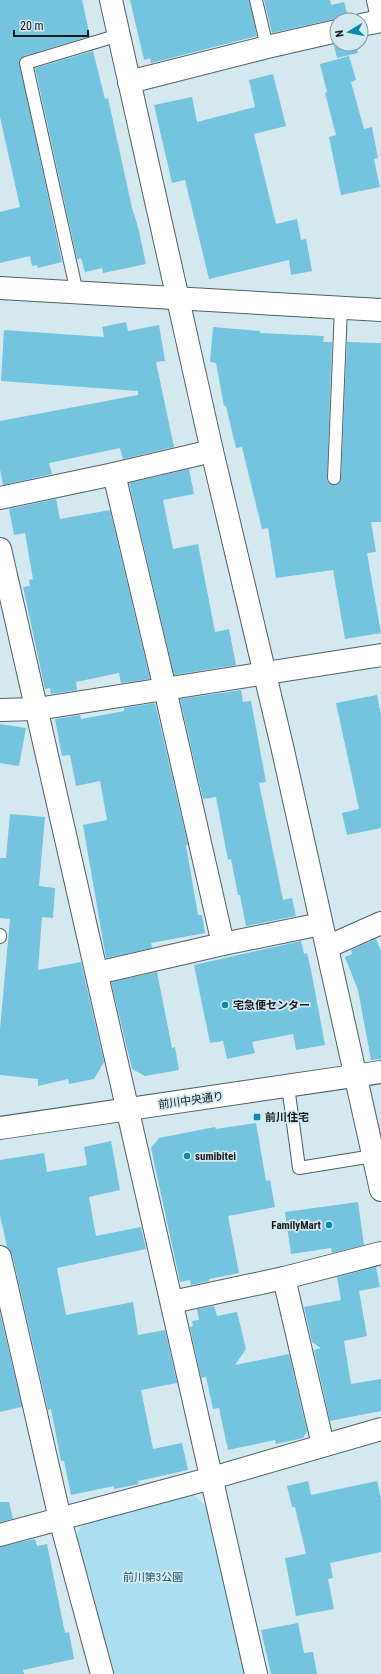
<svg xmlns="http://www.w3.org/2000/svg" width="381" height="1674" font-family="'Roboto Condensed','Noto Sans JP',sans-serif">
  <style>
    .green { fill: #abdef1 }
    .building { fill: #74c3df }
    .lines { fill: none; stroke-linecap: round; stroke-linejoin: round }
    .service-casing { stroke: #506167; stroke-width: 14 }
    .minor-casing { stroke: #506167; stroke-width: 24 }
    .tertiary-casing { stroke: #506167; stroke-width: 24 }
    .service { stroke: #fff; stroke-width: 12 }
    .minor { stroke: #fff; stroke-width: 22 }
    .tertiary { stroke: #fff; stroke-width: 22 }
    .poi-dot { fill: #098aab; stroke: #d4e8ef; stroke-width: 1.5 }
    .labels { text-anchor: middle; stroke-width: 3.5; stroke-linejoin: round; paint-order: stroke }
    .poi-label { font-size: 11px; font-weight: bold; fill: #141b1e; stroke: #d4e8ef; text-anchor: start }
    .street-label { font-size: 11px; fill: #141b1e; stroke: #d4e8ef }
    .park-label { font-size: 11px; fill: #18586c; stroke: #d4e8ef }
  </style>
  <rect width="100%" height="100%" fill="#d4e8ef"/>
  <polygon class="green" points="191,1493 207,1507 244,1674 110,1674 73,1539 85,1522"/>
  <g class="building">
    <polygon points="0,0 82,0 90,36 24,56 19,61 62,262 38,268 37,265 32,266 30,256 0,263 0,212 20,207 0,117"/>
    <polygon points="130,0 249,0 257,36 151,63 150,58 144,60"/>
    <polygon points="264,0 330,0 331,5 344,2 349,20 334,19 272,33"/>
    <polygon points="337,44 355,44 358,53 337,58 334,45"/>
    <polygon points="93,51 105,99 108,98 132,208 138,227 146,264 103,273 102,268 85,272 81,258 77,259 35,68"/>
    <polygon points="349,56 356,80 351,82 364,129 372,127 378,158 374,159 380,187 341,195 329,137 336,135 325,93 327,92 320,64"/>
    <polygon points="273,74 286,126 254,134 276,224 297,219 301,240 306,239 312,271 291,275 289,260 209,279 185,180 172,183 154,105 192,97 197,122 255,107 249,80"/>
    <polygon points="126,322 128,331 159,325 165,361 156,362 174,447 123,459 120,448 49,463 52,474 3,485 0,469 0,421 138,395 138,391 1,381 4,330 104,337 102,327"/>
    <polygon points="213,327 260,331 260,333 324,336 323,342 332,342 327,478 328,482 333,485 338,484 341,478 347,342 381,343 381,522 371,522 376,552 367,553 381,633 345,639 333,570 276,578 268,528 262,529 242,447 236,448 226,406 224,406 216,363 210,362"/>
    <polygon points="189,469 194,494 163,500 173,549 198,544 215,632 229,629 236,665 174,675 129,483"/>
    <polygon points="56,499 60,519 110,510 150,679 121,683 119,673 76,682 77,690 51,694 50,688 45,689 23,587 30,586 29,580 33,579 25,533 14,535 9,509"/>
    <polygon points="241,690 243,702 251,701 266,782 259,783 283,900 292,898 296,916 246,926 240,895 238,895 231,859 228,860 216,797 203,799 180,699"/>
    <polygon points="377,695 381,715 381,828 347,835 342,813 359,809 336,703"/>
    <polygon points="155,703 188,845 186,845 198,915 202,915 205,933 151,943 152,948 106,958 83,825 107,820 100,781 76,786 70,755 62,756 55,719 80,715 81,719 124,711 124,708"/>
    <polygon points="0,724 26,728 19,766 0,763"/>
    <polygon points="10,814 45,817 39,886 55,888 53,918 42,917 38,970 81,962 104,1062 94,1079 69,1084 68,1079 38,1086 38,1079 0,1075 0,1029 10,919 0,918 0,858 6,858"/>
    <polygon points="376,939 381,951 381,1059 371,1060 358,990 345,957 352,954 351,950"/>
    <polygon points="301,941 304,954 307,953 311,970 325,1045 296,1050 293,1034 252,1042 255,1053 227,1059 223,1041 210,1043 194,965"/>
    <polygon points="157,972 172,1048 175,1047 179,1070 145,1076 132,1069 111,982"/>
    <polygon points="256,1123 266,1181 270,1180 275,1207 228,1216 239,1273 209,1279 209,1281 191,1285 190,1280 180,1282 151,1148 159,1138 215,1127 216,1129"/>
    <polygon points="111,1141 120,1190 89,1197 96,1236 141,1227 146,1249 57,1268 66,1315 133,1302 138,1335 165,1330 177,1383 141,1390 153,1449 182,1443 188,1470 138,1481 139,1484 114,1489 114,1486 71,1495 64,1461 61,1461 51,1409 48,1410 12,1254 7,1247 0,1215 0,1160 44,1153 47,1172 87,1165 84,1147"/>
    <polygon points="358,1202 364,1245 332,1253 331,1248 291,1254 285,1212"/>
    <polygon points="376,1267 380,1287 359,1291 367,1336 344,1341 351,1384 381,1379 381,1411 330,1421 314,1350 321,1348 312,1342 304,1307 341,1300 337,1277"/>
    <polygon points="214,1306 217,1316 237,1312 246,1349 235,1365 289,1354 307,1431 303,1438 276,1444 275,1440 228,1450 219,1408 213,1409 206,1377 201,1378 190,1327 193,1326 192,1321 199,1320 197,1309"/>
    <polygon points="0,1313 22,1407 0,1412"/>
    <polygon points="308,1481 311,1495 377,1481 381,1499 381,1552 330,1563 333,1578 328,1579 334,1609 296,1616 285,1558 306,1554 295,1507 292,1507 287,1486"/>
    <polygon points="0,1502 9,1502 13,1519 0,1522"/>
    <polygon points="35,1539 37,1546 47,1544 65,1633 69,1632 74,1659 23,1670 24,1674 0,1674 0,1547"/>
    <polygon points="298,1623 304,1653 313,1652 317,1674 271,1674 261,1630"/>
  </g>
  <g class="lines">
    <g class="service-casing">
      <g id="service">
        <polyline points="256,0 267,47"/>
        <polyline points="77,293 26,63 119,35"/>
        <polyline points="334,478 341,308"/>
        <polyline points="0,937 0,935"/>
        <polyline points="288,1086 299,1168 373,1156"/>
      </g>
    </g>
    <g class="minor-casing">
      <g id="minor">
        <polyline points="378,0 381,14"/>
        <polyline points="361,25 381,21"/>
        <polyline points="129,82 267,47 337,31"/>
        <polyline points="0,288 381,310"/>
        <polyline points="114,474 165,689 223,944"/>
        <polyline points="0,498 114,474 212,451"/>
        <polyline points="0,549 256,1674"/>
        <polyline points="0,710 37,709 381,655"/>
        <polyline points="327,947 381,923"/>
        <polyline points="97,973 223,944 321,924"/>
        <polyline points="0,1257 60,1519 102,1674"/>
        <polyline points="284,1278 323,1445"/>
        <polyline points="172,1302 284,1278 381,1253"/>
        <polyline points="0,1535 212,1478 381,1429"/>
      </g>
    </g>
    <g class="tertiary-casing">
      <g id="tertiary">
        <polyline points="111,0 212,451 282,746 381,1190"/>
        <polyline points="0,1128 381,1072"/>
      </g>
    </g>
    <use href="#service" class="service"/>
    <use href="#minor" class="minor"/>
    <use href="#tertiary" class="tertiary"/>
  </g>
  <g class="poi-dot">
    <circle cx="225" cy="1005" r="4"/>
    <rect x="253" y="1113" width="8" height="8" rx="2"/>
    <circle cx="187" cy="1156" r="4"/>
    <circle cx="329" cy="1225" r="4"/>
  </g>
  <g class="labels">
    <g class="poi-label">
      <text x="233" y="1009">宅急便センター</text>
      <text x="265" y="1121">前川住宅</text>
      <text x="195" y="1160">sumibitei</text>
      <text x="321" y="1229" text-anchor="end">FamilyMart</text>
    </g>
    <g class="street-label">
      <text transform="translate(191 1100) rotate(-8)" y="4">前川中央通り</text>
    </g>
    <g class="park-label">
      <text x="153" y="1581">前川第3公園</text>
    </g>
  </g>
  <g transform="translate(349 32) rotate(260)"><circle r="19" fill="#d4e8ef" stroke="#87969b"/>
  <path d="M0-3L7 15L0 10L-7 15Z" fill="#098aab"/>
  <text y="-6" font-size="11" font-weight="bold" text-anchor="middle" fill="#141b1e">N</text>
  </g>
  <path d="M14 30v6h74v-6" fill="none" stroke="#141b1e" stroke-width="2"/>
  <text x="20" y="30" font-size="12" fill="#141b1e" stroke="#d4e8ef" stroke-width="3" paint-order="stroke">20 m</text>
</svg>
